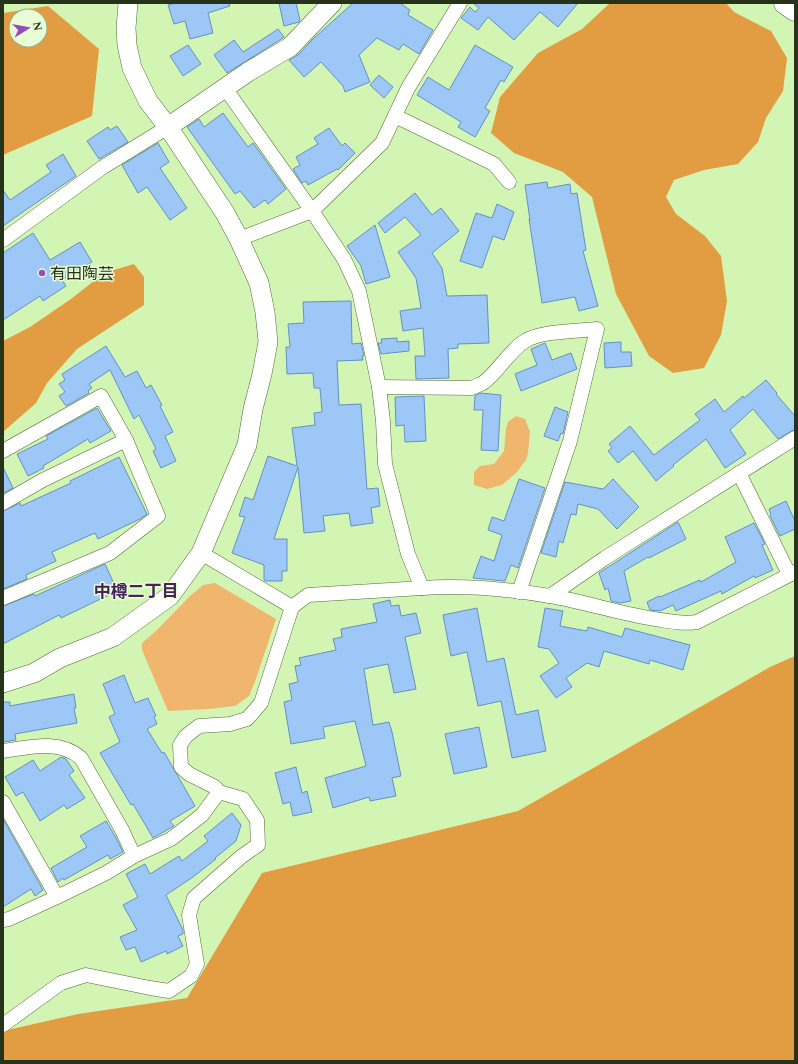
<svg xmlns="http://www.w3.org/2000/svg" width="798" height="1064" font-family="Spectral,'Noto Sans JP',serif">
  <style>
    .green { fill: #f1b66e }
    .forest { fill: #e29d42; fill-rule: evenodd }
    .building { fill: #9cc7f6; stroke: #6292c4 }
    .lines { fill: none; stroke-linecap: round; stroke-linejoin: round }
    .street-casing { stroke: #4e6b30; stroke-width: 15 }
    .secondary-casing { stroke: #4e6b30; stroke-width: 20 }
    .highway-casing { stroke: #4e6b30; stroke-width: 23 }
    .street { stroke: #fff; stroke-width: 14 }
    .secondary { stroke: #fff; stroke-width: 19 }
    .highway { stroke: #fff; stroke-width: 22 }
    .poi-dot { fill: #944cbf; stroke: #e8fdd6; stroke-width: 1.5 }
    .labels { text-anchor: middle; stroke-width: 3; stroke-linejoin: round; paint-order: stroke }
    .poi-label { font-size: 16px; fill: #263219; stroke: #e8fdd6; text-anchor: start }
    .neighbourhood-label { font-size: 17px; font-weight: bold; fill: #45225a; stroke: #e8fdd6 }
  </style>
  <rect width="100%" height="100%" fill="#d3f5b4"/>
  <g class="green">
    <polygon points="516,416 525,419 530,432 528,453 526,460 516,473 502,485 487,489 474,485 474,472 480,466 494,464 504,451 506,429 508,422"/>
    <polygon points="215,583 276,619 256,679 249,696 235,706 209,709 168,711 142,650 142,643 157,630 190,596 203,585"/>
  </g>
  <g class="forest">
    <polygon points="610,3 726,3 734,12 771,31 787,58 783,91 766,118 758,142 738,164 704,170 674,180 666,197 676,214 705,236 721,256 727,301 721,335 704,368 673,373 649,356 616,294 592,197 563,172 514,153 491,133 500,97 538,53 582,29"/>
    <path d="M 48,6 L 99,49 L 92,116 L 3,155 L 3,13 ZM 16,16 L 40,16 L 40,40 L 16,40 Z"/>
    <polygon points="134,264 144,277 144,305 77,349 47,383 36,403 3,432 3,341 30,327 71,299 104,273"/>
    <polygon points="795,656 795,1061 3,1061 3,1031 78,1014 187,998 262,873 518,811 770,667"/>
  </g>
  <g class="building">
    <polygon points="176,3 229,3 230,6 208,13 213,33 190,39 185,21 174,24 168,5"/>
    <polygon points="279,3 296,3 300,20 299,22 284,26"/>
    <polygon points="353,3 400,3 410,10 408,15 433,30 419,54 403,44 399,50 377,38 359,55 370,82 345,92 343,86 321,62 304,77 289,60 298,55 313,39"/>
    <polygon points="473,3 578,3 558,27 540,12 514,40 488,17 478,30 461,18 470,7 475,12 479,8"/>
    <polygon points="278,29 284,37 283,38 227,73 214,55 234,40 243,52"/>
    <polygon points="188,45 201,64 183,76 170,56"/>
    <polygon points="475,45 513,67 504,82 501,80 485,108 490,111 475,137 458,127 461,122 417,95 428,77 449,90"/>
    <polygon points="379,75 393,87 384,98 370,85"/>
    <polygon points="223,113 248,147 253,143 286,189 268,204 265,200 254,208 240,191 235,194 187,127 199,119 204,127"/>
    <polygon points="117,126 128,142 99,159 87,141 108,127 110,130"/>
    <polygon points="329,128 342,146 345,143 355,153 338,170 337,169 308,185 306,181 302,183 293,169 300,165 296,157 318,144 314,138"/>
    <polygon points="158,143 169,162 160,168 187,208 170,220 147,187 138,193 122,165"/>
    <polygon points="63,154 76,176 30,207 3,226 3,190 10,200 51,172 46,165"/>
    <polygon points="547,182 548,188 570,184 571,194 577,193 586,250 583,251 598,306 579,311 575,297 542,303 529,219 530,220 525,185"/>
    <polygon points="415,193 432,215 441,208 459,231 432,253 442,268 447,296 487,295 489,343 458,344 458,348 448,349 449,378 416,379 415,356 425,356 423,328 403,331 400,311 421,308 416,278 398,252 421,235 405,217 385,233 378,223"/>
    <polygon points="497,204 514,212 504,240 493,236 482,268 460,261 476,213 492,218"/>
    <polygon points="375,225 390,277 366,284 361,266 347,246"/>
    <polygon points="33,233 50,260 80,242 92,262 62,280 66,286 43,301 40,296 3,320 3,253"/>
    <polygon points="351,301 352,344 361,343 364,356 362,356 363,360 337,361 339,405 361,404 367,489 378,488 380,506 371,508 373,523 351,526 349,513 323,516 325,531 304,533 298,467 274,539 287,539 287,571 282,571 282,581 265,581 264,580 264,565 232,553 245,517 239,516 245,497 253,500 268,456 297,466 292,428 315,425 314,413 322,412 320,388 314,388 313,373 287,374 286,347 290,347 288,324 304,323 303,302"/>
    <polygon points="397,338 397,342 409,341 409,351 381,354 378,343 382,343 381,339"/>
    <polygon points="621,342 621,352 631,352 632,366 605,368 604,343"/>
    <polygon points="545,343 552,360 571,353 577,369 521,391 515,374 537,365 531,349"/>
    <polygon points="106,346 125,377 137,371 146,388 151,385 162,405 160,406 173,432 165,436 176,461 161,468 153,451 156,449 139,415 134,419 110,370 89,384 92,388 88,391 89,393 66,406 59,396 65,392 59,384 65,380 62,374"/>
    <polygon points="766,380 777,393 776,394 795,416 795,429 778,439 753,409 730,430 746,454 725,468 706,439 673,465 674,466 656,481 633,451 618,463 608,451 612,448 609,444 630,426 654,455 700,420 695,414 715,399 724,412 743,396 744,398"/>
    <polygon points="480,393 501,395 498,451 481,450 483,410 474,410 475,396"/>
    <polygon points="424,396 426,441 405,442 404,425 396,426 395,397"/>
    <polygon points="555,407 568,412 563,434 561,433 558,441 544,436"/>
    <polygon points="97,408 111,431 90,443 88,439 43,466 44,468 28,476 17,454 48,439 46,436"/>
    <polygon points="119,457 147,514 140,519 98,539 95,533 52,552 56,561 26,575 27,579 3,589 3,511 20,503 21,506 71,483 70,481"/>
    <polygon points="3,467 13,488 3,493"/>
    <polygon points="519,479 545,488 518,568 511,565 505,581 473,578 481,556 494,561 502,535 488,530 492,517 504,521"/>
    <polygon points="613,479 639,507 617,529 598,509 578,504 576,515 571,514 563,543 559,541 556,557 541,553 565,482 603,489"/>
    <polygon points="786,501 795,521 795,529 780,536 770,516 771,515 769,509"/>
    <polygon points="678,522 686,539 649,558 648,557 624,571 631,601 620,603 611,601 608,588 605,590 599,573"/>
    <polygon points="754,523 765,544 762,545 773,570 755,578 754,576 722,594 721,591 676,611 673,605 660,611 650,610 647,602 659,596 660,597 700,580 701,582 736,562 725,537"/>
    <polygon points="105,564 115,586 107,590 109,595 61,618 59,615 3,644 3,606 34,594 35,596"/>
    <polygon points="390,600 391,606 399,605 401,616 416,613 421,633 405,637 416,689 394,693 388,664 364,669 373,725 389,722 392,732 401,776 392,778 396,796 370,801 369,797 333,808 325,778 366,766 355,721 323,727 325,738 291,744 284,702 292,700 289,684 298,682 295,666 301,665 299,658 336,650 333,639 342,637 341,629 377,622 373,604"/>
    <polygon points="477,608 487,662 504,658 516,715 538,710 546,751 512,758 501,701 478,706 467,652 451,656 443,615"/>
    <polygon points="545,608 563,611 560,626 587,631 588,627 622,637 625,628 690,645 683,670 650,660 649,664 604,651 599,667 587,663 566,678 572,687 556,698 540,676 559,663 549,649 538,647"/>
    <polygon points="124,675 135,703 148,698 156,716 154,717 157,724 147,729 162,753 164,752 195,806 170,821 174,826 153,838 133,804 131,805 100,753 120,742 109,717 115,714 103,684"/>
    <polygon points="74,694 76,708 74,708 77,723 15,734 16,740 3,742 3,702 10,702 10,706"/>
    <polygon points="479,727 487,767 454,774 445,734"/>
    <polygon points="61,757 66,759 74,771 69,775 85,798 67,809 64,805 40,821 23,792 16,796 5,777 33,760 40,771"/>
    <polygon points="296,767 302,793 307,791 312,812 293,816 290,802 283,804 275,773"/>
    <polygon points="232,813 241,825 236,841 215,858 216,859 193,877 166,895 183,930 183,934 178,936 183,946 167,954 166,951 141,962 135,947 126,950 120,937 137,930 123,905 138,897 126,874 145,864 150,874 179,856 182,861 208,841 204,836"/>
    <polygon points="3,819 43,890 35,896 31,889 3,907"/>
    <polygon points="106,821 115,836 123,852 110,859 108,855 64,880 63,878 58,882 51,868 87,847 80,836"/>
  </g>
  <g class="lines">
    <g class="street-casing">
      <g id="street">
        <polyline points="395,116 494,164 509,182"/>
        <polyline points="239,239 312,211 382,143 408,88 460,3"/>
        <polyline points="3,240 103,167 168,127"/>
        <path d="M 379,387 L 472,388 C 475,386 479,385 483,383 C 499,371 508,352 525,341 C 540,331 578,331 597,329 L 570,441 L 519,592"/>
        <polyline points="3,451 101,396 126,440"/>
        <polyline points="739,473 789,574"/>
        <polyline points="3,503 43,480 126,440 158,516 110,553 3,598"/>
        <polyline points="201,553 292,607"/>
        <path d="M 422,588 C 465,585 508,589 550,596 C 587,602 623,615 661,620 C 673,622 684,624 697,622 L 795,572"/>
        <polyline points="550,596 605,558 795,438"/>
        <path d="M 3,751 C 30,747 59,739 81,758 L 122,830 L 134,856"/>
        <polyline points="3,802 57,897"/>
        <polyline points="3,920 9,919 57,897 106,873 134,856 171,839 202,815 219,792"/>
        <polyline points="3,1025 61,983 86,975 150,988 169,991 191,976 197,964 189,915 194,898 242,856 258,845 257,820 243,799 219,792 215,787 189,774 181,767 180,745 186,736 199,726 230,724 247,719 261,703 292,607 308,595 422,588 408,554 385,464 383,421 379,387 359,291 344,259 312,211 225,88"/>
      </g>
    </g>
    <g class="secondary-casing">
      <g id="secondary">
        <polyline points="168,127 248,72 290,47 332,3"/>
        <polyline points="3,683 34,673 60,658 113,637 170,596 201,553 247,445 253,409 262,374 268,342 265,312 259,283 239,239 225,213 168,127 148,101 132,68 127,45 126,28 128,3"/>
      </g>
    </g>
    <g class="highway-casing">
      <polyline id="highway" points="785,3 795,10"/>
    </g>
    <use href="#street" class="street"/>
    <use href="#secondary" class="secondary"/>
    <use href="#highway" class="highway"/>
  </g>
  <circle class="poi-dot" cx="42" cy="273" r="4"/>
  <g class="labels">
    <g class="poi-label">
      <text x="50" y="279">有田陶芸</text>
    </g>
    <g class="neighbourhood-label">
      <text x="136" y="597">中樽二丁目</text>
    </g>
  </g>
  <rect width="798" height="1064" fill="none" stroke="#263219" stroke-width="8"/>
  <g transform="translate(28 28) rotate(79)"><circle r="19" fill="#e8fdd6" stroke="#9aac8a"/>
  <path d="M0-3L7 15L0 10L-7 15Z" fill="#944cbf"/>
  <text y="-6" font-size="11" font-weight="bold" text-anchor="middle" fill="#263219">N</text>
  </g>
</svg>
